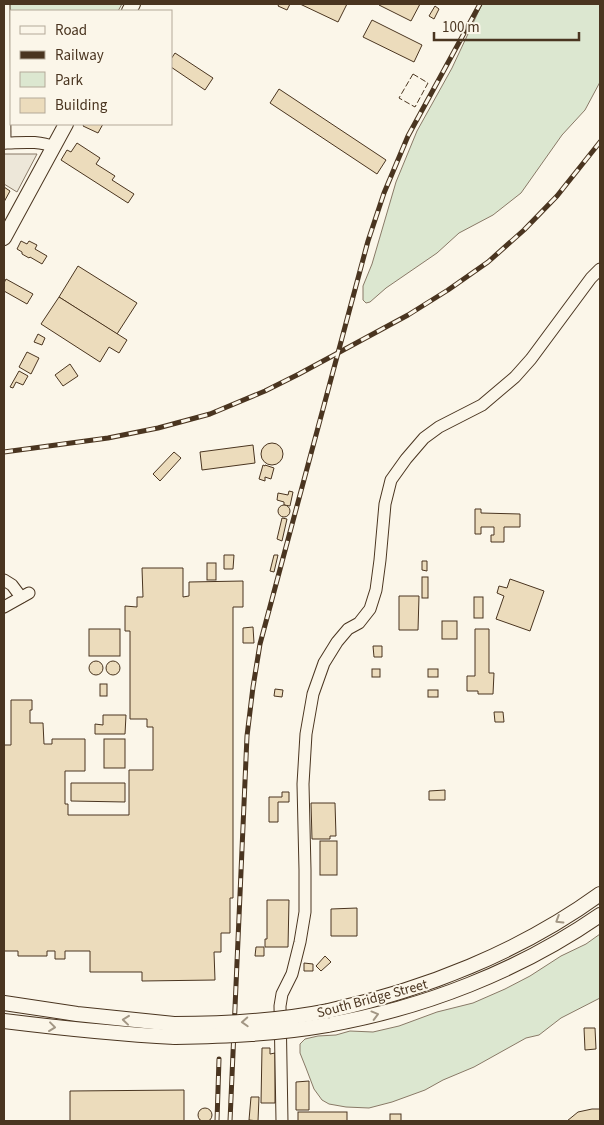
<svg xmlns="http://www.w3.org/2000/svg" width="604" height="1125" font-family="'Source Sans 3',sans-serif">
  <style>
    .green { fill: #dce7d0; stroke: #887966 }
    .parking { fill: #ede7d9; stroke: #887966 }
    .building { fill: #ecdcbc; stroke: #4a3520 }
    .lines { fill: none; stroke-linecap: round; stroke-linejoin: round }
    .minor-casing { stroke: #4a3520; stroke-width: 13 }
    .major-casing { stroke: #4a3520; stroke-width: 16 }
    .minor { stroke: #fbf6e9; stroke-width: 11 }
    .major { stroke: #fbf6e9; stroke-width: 14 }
    .rail-casing { stroke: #4a3520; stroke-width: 5 }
    .rail { stroke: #fbf6e9; stroke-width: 3; stroke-dasharray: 9; stroke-linecap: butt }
    .major-bridge-casing { stroke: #4a3520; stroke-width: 16; stroke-linecap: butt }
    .major-bridge { stroke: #fbf6e9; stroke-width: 14 }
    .fence { stroke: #4a3520; stroke-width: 1; stroke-dasharray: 6 2.5; stroke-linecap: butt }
    .oneway { stroke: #a29684 }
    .labels { text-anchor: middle; stroke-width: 4; stroke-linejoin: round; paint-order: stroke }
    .street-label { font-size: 14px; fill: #4a3520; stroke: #fbf6e9 }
  </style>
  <rect width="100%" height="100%" fill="#fbf6e9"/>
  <g class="green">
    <polygon points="4,4 122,4 118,11 11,11 11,49 9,49"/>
    <polygon points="482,4 600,4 600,82 585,110 562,135 521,193 493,215 459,233 437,253 386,288 370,302 366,303 363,300 363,286 372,264 396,182 417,131 452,68"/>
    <polygon points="600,934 600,998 561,1018 539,1035 526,1038 474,1067 443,1080 425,1090 392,1102 369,1108 346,1107 329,1104 322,1100 314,1089 306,1068 300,1053 300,1044 305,1039 318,1036 336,1035 350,1031 373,1032 399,1026 437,1012 473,1003 505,989 530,976 561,956 586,944"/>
  </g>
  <polygon class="parking" points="4,154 37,154 17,192 4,184"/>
  <g class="building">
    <polygon points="279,4 290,4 287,10 278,6"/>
    <polygon points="300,4 347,4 338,22"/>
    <polygon points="379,4 420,4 411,21 379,5"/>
    <polygon points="435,6 439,9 434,19 429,16"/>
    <polygon points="372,20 422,45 414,62 363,37"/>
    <polygon points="175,53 213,78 205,90 171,67 171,59"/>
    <polygon points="279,89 386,160 377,174 270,103"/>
    <polygon points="84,124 103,124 98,133 83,126"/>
    <polygon points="77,143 100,158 96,164 115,176 112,180 134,194 128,203 61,160 67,150 71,152"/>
    <polygon points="4,187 10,191 4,202"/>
    <polygon points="21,241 27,244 29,241 37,245 35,249 47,256 42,264 30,257 29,258 22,254 22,252 17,249"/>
    <polygon points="78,266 137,303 117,334 59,297"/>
    <polygon points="6,279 33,294 27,304 4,291 4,283"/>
    <polygon points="59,297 127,340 119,353 109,347 100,362 41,324"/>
    <polygon points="38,334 45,338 42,345 34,342"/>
    <polygon points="27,352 39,358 31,374 19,367"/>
    <polygon points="70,364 78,376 63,386 55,375"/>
    <polygon points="19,371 28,376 23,385 16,382 13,388 10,387"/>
    <circle cx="272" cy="454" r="11"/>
    <polygon points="253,445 255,463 202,470 200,452"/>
    <polygon points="174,452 181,458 160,481 153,474"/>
    <polygon points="263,465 265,466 265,465 274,468 271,479 265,477 265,481 259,479"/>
    <polygon points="289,491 293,492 290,506 284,505 284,502 277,500 278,493 288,495"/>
    <circle cx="284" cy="511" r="6"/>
    <polygon points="475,509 481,509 481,513 520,514 520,527 504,527 504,542 491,542 491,535 494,535 494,527 481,527 481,534 475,534"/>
    <polygon points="282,518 287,519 282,541 277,539"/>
    <polygon points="224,555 234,555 233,569 224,569"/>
    <polygon points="274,555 278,555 274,572 270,571"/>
    <polygon points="422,561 427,561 427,571 422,570"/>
    <rect x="207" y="563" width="9" height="17"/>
    <polygon points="142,568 183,568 183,597 189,596 189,582 243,581 243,607 233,607 233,898 230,898 230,933 221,933 221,952 214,952 215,980 142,981 142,972 90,972 90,951 65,951 65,959 55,959 55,951 47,951 47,956 18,956 18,951 4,951 4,745 11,745 11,700 32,700 32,710 30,710 30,723 43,723 44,744 52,744 52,739 85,739 85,771 65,771 65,804 68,804 68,815 129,815 129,770 153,770 153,727 147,727 147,719 130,719 130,631 125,631 125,606 137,607 137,597 143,597"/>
    <rect x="422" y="577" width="6" height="21"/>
    <polygon points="510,579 544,591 530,631 496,619 504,596 497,593 499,586 507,588"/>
    <polygon points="399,596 419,596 418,630 399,630"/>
    <rect x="474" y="597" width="9" height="21"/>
    <rect x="442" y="621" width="15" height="18"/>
    <polygon points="253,627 254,643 243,643 243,628"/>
    <rect x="89" y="629" width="31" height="27"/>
    <polygon points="475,629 489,629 489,673 494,673 493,694 478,694 478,691 467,691 467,676 475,676"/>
    <polygon points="373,646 382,646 382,657 374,657"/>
    <circle cx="113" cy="668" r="7"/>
    <circle cx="96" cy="668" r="7"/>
    <rect x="372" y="669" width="8" height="8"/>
    <rect x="428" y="669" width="10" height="8"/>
    <rect x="100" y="684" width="7" height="12"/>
    <polygon points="275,689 283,690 282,697 274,696"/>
    <rect x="428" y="690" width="10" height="7"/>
    <polygon points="494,712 503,712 504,722 495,722"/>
    <polygon points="103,715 126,715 125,734 95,734 95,724 103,725"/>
    <rect x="104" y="739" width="21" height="29"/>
    <polygon points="71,783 125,783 125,802 71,801"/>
    <polygon points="445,790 445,800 429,800 429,791"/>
    <polygon points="282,792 289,792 289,802 278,802 278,822 269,822 269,797 282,797"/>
    <polygon points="311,803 335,803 336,836 330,836 330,839 312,839"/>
    <rect x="320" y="841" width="17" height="34"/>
    <polygon points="267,900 289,900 288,947 265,947 265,939 267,939"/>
    <polygon points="357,908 357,936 331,936 331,909"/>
    <polygon points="256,947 264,947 264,956 255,956"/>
    <polygon points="325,956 331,962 321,971 316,966"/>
    <polygon points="304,963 313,964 313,971 304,971"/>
    <polygon points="584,1028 595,1028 596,1049 585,1050"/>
    <polygon points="262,1048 270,1048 270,1054 275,1053 275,1103 261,1103"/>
    <polygon points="309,1081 309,1110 296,1110 296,1082"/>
    <polygon points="184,1090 184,1121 70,1121 70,1091"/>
    <polygon points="251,1097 259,1097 258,1121 249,1120"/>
    <circle cx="205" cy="1115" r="7"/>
    <polygon points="592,1109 600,1109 600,1121 567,1121 578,1112"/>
    <rect x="298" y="1112" width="49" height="9"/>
    <rect x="390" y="1114" width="11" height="7"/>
  </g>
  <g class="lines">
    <g class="minor-casing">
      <g id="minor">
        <polyline points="4,4 5,143"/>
        <path d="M 4,143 C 19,143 39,140 53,147"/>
        <polyline points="4,580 12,585 21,597"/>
        <polyline points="4,607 29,593"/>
        <polyline points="282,1121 280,1006 282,994 292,974 300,942 305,912 305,870 303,784 306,734 313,694 324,663 337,642 348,629 359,623 370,609 376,590 380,560 385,504 391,480 406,459 424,438 439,427 482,405 515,377 531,359 591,278 600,269"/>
      </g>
    </g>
    <g class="major-casing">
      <g id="major">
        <polyline points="129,11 133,4"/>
        <polyline points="4,238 66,124"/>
        <polyline points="4,1003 77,1014 174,1024"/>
        <path d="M 328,1011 C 424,990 520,952 600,894"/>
        <path d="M 4,1021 C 61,1028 117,1034 175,1037"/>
        <path d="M 327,1025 C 424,1008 519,971 600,915"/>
      </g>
    </g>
    <use href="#minor" class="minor"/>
    <use href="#major" class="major"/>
    <g class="rail-casing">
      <g id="rail">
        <polyline points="4,452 108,438 158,428 210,414 265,391 299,374 408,315 448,290 488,262 524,230 557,196 600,142"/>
        <polyline points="217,1121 219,1059"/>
        <polyline points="230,1121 247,736 253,687 260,644 368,241 384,193 408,136 480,4"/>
      </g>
    </g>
    <use href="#rail" class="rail"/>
    <g class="major-bridge-casing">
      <g id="major-bridge">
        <path d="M 174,1024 C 226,1024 277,1021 328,1011"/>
        <path d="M 175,1037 C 227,1036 275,1034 327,1025"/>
      </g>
    </g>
    <use href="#major-bridge" class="major-bridge"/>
    <polygon class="fence" points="413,74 428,83 415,107 399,98"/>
  </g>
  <defs><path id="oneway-chevron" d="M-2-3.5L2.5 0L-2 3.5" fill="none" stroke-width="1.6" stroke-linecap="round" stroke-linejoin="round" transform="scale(1.25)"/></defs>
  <g class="oneway">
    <use href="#oneway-chevron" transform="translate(559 920) rotate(148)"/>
    <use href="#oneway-chevron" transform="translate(375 1015) rotate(-15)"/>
    <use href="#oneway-chevron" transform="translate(126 1020) rotate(-174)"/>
    <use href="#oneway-chevron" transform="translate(245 1022) rotate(177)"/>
    <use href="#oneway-chevron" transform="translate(52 1027) rotate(7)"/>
  </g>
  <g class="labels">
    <g class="street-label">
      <text transform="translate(372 998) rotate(-15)" y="5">South Bridge Street</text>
    </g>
  </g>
  <rect width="604" height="1125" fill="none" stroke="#4a3520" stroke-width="10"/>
  <rect x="10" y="10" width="162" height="115" fill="#fbf6e9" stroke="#b4a999"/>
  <rect x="20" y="26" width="25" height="8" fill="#fbf6e9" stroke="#b4a999"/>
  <text x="55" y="35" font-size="15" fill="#4a3520">Road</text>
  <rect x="20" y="51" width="25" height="8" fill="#4a3520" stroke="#b4a999"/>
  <text x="55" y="60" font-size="15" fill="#4a3520">Railway</text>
  <rect x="20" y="72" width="25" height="15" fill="#dce7d0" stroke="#b4a999"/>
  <text x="55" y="85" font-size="15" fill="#4a3520">Park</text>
  <rect x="20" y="98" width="25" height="15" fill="#ecdcbc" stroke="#b4a999"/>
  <text x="55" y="110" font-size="15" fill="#4a3520">Building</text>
  <path d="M434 32v8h145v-8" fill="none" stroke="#4a3520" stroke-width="2.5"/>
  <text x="442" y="32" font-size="15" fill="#4a3520" stroke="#fbf6e9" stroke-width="4" paint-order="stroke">100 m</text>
</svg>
